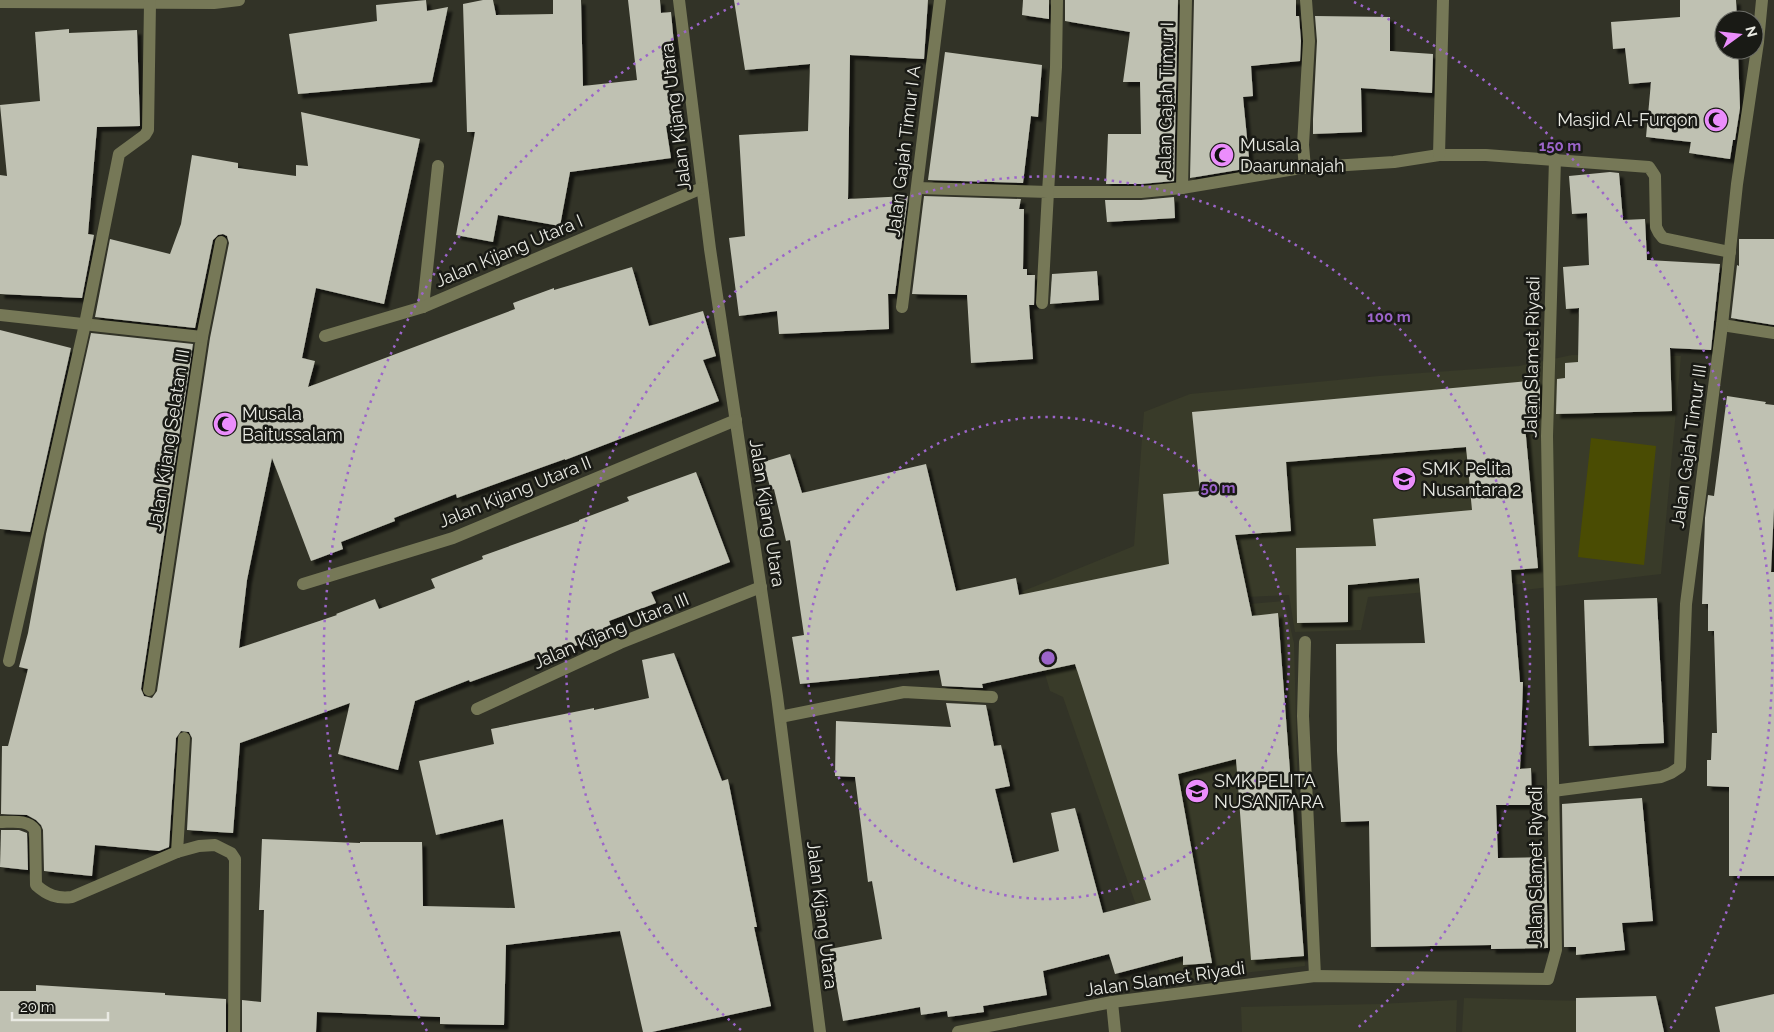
<svg xmlns="http://www.w3.org/2000/svg" width="1774" height="1032" font-family="Raleway,sans-serif">
  <style>
    .built { fill: #393b29 }
    .green { fill: #4a4c03 }
    .building { fill: #bfc1b2; filter: url(#shadow) }
    .lines { fill: none; stroke-linecap: round; stroke-linejoin: round }
    .minor { stroke: #767857; stroke-width: 12 }
    .ring { fill: none; stroke: #9c65ca; stroke-width: 2.5; stroke-dasharray: 2.5 5 }
    .labels { text-anchor: middle; stroke-width: 5; stroke-linejoin: round; paint-order: stroke }
    .street-label { font-size: 18px; fill: #e9eae3; stroke: #191a15 }
    .poi-label { font-size: 18px; fill: #e9eae3; stroke: #191a15; text-anchor: start }
    .centre { fill: #9c65ca; stroke: #191a15; stroke-width: 2.5 }
    .ring-label { font-size: 15px; text-anchor: middle; font-weight: bold; fill: #9c65ca; stroke: #191a15; stroke-width: 5; stroke-linejoin: round; paint-order: stroke }
  </style>
  <defs>
    <filter id="shadow"><feDropShadow dx="4.5" dy="4.5" stdDeviation="1" flood-color="#0009"/></filter>
  </defs>
  <rect width="100%" height="100%" fill="#323327"/>
  <g class="built">
    <polygon points="1572,355 1681,356 1661,574 1523,590 1522,584 1368,597 1361,630 1295,632 1289,595 1207,599 1031,634 1021,592 1134,546 1144,412 1190,394 1379,376 1519,366"/>
    <polygon points="1284,601 1294,643 1298,801 1305,966 1163,982 1063,697 1050,691 1035,639 1217,607"/>
    <polygon points="1464,998 1582,1001 1582,1032 1462,1032"/>
    <polygon points="1457,1000 1456,1032 1242,1032 1241,1007 1379,1004"/>
  </g>
  <polygon class="green" points="1591,438 1656,446 1644,565 1578,557"/>
  <g class="building">
    <polygon points="426,0 427,11 448,7 432,82 298,94 289,34 377,21 376,5"/>
    <polygon points="483,0 493,0 496,15 553,14 553,0 581,0 583,86 637,80 628,0 660,0 661,13 671,12 675,55 665,56 672,125 666,126 671,158 570,172 560,226 498,215 493,242 456,235 475,132 467,132 463,4"/>
    <polygon points="734,0 928,0 924,59 850,55 848,199 908,196 895,294 888,294 889,329 779,334 777,311 739,316 729,238 745,236 739,135 808,131 810,64 745,70"/>
    <polygon points="1023,0 1049,0 1049,19 1022,15"/>
    <polygon points="1065,0 1178,0 1174,181 1141,184 1106,184 1108,134 1141,134 1140,82 1123,82 1130,32 1065,21"/>
    <polygon points="1194,0 1296,0 1296,16 1299,16 1301,41 1300,61 1251,66 1253,96 1243,97 1250,168 1190,178"/>
    <polygon points="1680,0 1736,0 1737,20 1724,20 1724,50 1738,50 1740,108 1735,140 1733,140 1730,159 1689,153 1691,142 1646,137 1651,82 1629,84 1625,48 1613,49 1611,22 1680,17"/>
    <polygon points="1315,16 1390,17 1390,51 1433,54 1432,93 1361,88 1362,132 1313,134 1313,119 1317,41"/>
    <polygon points="69,29 69,33 137,30 140,126 97,127 88,234 94,235 82,298 0,294 0,175 7,176 0,105 40,101 35,32"/>
    <polygon points="945,52 1042,65 1038,117 1031,116 1023,183 928,180"/>
    <polygon points="301,112 420,139 384,304 316,288 302,358 315,361 308,387 515,309 513,303 554,288 554,290 632,267 649,326 703,311 716,356 703,360 719,401 565,460 565,459 457,498 456,494 394,518 395,521 341,542 343,549 311,561 272,458 247,580 239,648 337,615 336,614 375,599 379,609 435,588 431,579 483,559 482,556 579,521 579,520 629,501 627,497 696,472 730,562 651,592 656,603 609,621 613,632 567,649 566,647 470,682 469,680 415,701 398,770 338,754 350,703 240,743 233,833 187,830 192,738 189,732 181,731 176,738 169,847 159,851 95,845 92,876 44,871 43,830 41,825 36,820 27,815 1,814 2,746 8,746 28,669 19,667 28,633 46,534 91,333 193,344 141,689 144,696 152,698 157,691 210,338 229,243 227,236 223,234 218,235 213,240 195,328 95,317 110,239 170,254 181,224 192,155 238,163 238,168 296,176 296,165 308,166"/>
    <polygon points="1610,172 1619,173 1623,220 1645,219 1647,260 1720,264 1711,350 1670,348 1672,411 1556,414 1557,379 1565,378 1565,363 1578,362 1579,308 1566,309 1563,267 1589,265 1587,213 1572,214 1569,176"/>
    <polygon points="924,196 1021,199 1019,209 1024,209 1023,269 1027,269 1027,275 1035,275 1034,305 1029,305 1033,359 971,363 967,295 912,294"/>
    <polygon points="1174,197 1175,218 1107,222 1105,200 1141,200"/>
    <polygon points="1739,239 1774,239 1774,325 1731,318 1737,265 1739,266"/>
    <polygon points="1097,271 1099,300 1050,304 1052,274"/>
    <polygon points="0,330 71,348 30,532 0,529"/>
    <polygon points="1540,380 1540,414 1524,415 1538,568 1511,570 1520,682 1523,682 1520,769 1531,768 1532,805 1496,805 1498,858 1546,857 1548,948 1491,949 1491,945 1371,947 1369,821 1341,822 1337,751 1336,644 1425,643 1419,578 1348,585 1348,622 1297,623 1296,548 1376,546 1373,519 1472,510 1466,447 1286,462 1291,531 1235,535 1252,616 1278,613 1304,956 1251,960 1236,759 1178,774 1212,963 1183,965 1183,956 1115,974 1109,954 1043,971 1047,995 983,1006 984,1012 948,1017 947,1011 921,1015 920,1007 843,1021 830,949 882,939 872,881 868,882 855,777 835,776 836,721 951,727 946,703 986,705 994,746 1001,745 1010,786 995,789 1013,863 1059,851 1051,813 1075,808 1103,913 1151,900 1075,664 982,684 983,688 942,686 939,670 800,684 792,637 804,635 790,540 786,541 774,489 771,490 763,462 790,454 802,493 926,464 956,591 1016,578 1019,595 1169,564 1163,494 1200,491 1192,412"/>
    <polygon points="1727,396 1766,402 1765,404 1774,405 1774,508 1771,572 1774,572 1774,876 1729,876 1729,787 1707,786 1707,760 1711,760 1712,733 1717,733 1714,631 1708,631 1708,604 1702,604 1705,518 1708,495 1714,496"/>
    <polygon points="1657,598 1664,743 1589,746 1584,600"/>
    <polygon points="674,653 722,781 728,779 757,927 754,927 771,1006 652,1032 643,1032 620,931 506,945 504,1025 440,1024 440,1017 317,1012 316,1032 242,1032 242,1000 261,1002 264,910 259,910 262,839 360,843 360,842 422,842 423,906 515,908 503,819 436,835 419,761 494,744 491,729 594,708 594,710 649,698 642,660"/>
    <polygon points="1642,798 1653,921 1622,923 1625,950 1576,955 1576,947 1564,947 1562,804"/>
    <polygon points="1,830 19,830 27,833 28,870 0,867"/>
    <polygon points="36,985 165,993 165,995 226,999 226,1032 0,1032 0,991 36,991"/>
    <polygon points="1774,994 1774,1032 1720,1032 1715,1007"/>
    <polygon points="1656,996 1664,1032 1576,1032 1576,998"/>
  </g>
  <g class="lines">
    <g class="minor">
      <polyline points="679,0 710,249 777,696 820,1032"/>
      <polyline points="1057,0 1056,67 1048,192 1141,192 1182,188"/>
      <polyline points="1186,0 1182,188 1301,168 1394,162 1439,155 1486,155 1649,167 1655,176 1656,227 1659,233 1663,238 1730,252"/>
      <polyline points="0,2 214,3 239,0"/>
      <polyline points="1439,155 1443,0"/>
      <polyline points="1305,168 1303,145 1309,41 1306,0"/>
      <polyline points="917,188 1048,192 1042,303"/>
      <polyline points="423,307 438,166"/>
      <polyline points="902,307 940,0"/>
      <polyline points="0,315 202,337 149,690"/>
      <polyline points="1722,325 1774,333"/>
      <polyline points="325,336 423,307 702,188"/>
      <polyline points="202,337 221,242"/>
      <polyline points="303,584 453,538 736,420"/>
      <polyline points="1305,642 1303,716 1315,976"/>
      <polyline points="9,661 85,324 119,154 145,135 148,130 150,3"/>
      <polyline points="477,709 620,643 761,587"/>
      <polyline points="780,717 904,692 992,697"/>
      <polyline points="1553,791 1661,777 1671,773 1680,767 1686,604 1722,325 1737,184 1758,42 1762,0"/>
      <path d="M 0,822 C 12,822 28,819 35,830 L 36,885 C 47,895 57,899 72,897 L 177,852 L 199,846 L 215,845 L 231,853 L 235,859 L 234,1032"/>
      <polyline points="177,852 184,738"/>
      <polyline points="1112,1002 1115,1032"/>
      <polyline points="958,1032 1112,1002 1315,976 1548,979 1556,950 1547,436 1555,159"/>
    </g>
  </g>
  <g class="ring">
    <circle cx="1048" cy="658" r="241"/>
    <path d="M741 1030A482 482 0 1 1 1355 1030"/>
    <path d="M427 1031A724 724 0 0 1 742 2M1354 2A724 724 0 0 1 1669 1031"/>
  </g>
  <defs>
    <g id="mosque-disc" transform="scale(1.25)"><circle r="9.5" fill="#eb8dfc" stroke="#191a15"/><path d="M3.5-4.9A6 6 0 1 0 3.5 4.9A5 5 0 1 1 3.5-4.9Z" fill="#111"/></g>
    <g id="school-disc" transform="scale(1.25)"><circle r="9.5" fill="#eb8dfc" stroke="#191a15"/><path d="M0-5L7-2L0 1L-7-2ZM-4 1L0 2.5L4 1V4Q0 6-4 4Z" fill="#111"/></g>
  </defs>
  <g fill-rule="evenodd">
    <use href="#mosque-disc" x="1716" y="120"/>
    <use href="#mosque-disc" x="1222" y="155"/>
    <use href="#mosque-disc" x="225" y="424"/>
    <use href="#school-disc" x="1404" y="479"/>
    <use href="#school-disc" x="1197" y="791"/>
  </g>
  <g class="labels">
    <g class="street-label">
      <text transform="translate(1166 100) rotate(-89)" y="6">Jalan Gajah Timur I</text>
      <text transform="translate(676 117) rotate(-97)" y="6">Jalan Kijang Utara</text>
      <text transform="translate(904 151) rotate(-83)" y="6">Jalan Gajah Timur I A</text>
      <text transform="translate(509 251) rotate(-23)" y="6">Jalan Kijang Utara I</text>
      <text transform="translate(1532 357) rotate(-89)" y="6">Jalan Slamet Riyadi</text>
      <text transform="translate(169 440) rotate(-81)" y="6">Jalan Kijang Selatan III</text>
      <text transform="translate(1689 446) rotate(-82)" y="6">Jalan Gajah Timur III</text>
      <text transform="translate(515 492) rotate(-22)" y="6">Jalan Kijang Utara II</text>
      <text transform="translate(767 513) rotate(81)" y="6">Jalan Kijang Utara</text>
      <text transform="translate(611 631) rotate(-23)" y="6">Jalan Kijang Utara III</text>
      <text transform="translate(1536 867) rotate(-90)" y="6">Jalan Slamet Riyadi</text>
      <text transform="translate(822 915) rotate(83)" y="6">Jalan Kijang Utara</text>
      <text transform="translate(1165 979) rotate(-8)" y="6">Jalan Slamet Riyadi</text>
    </g>
    <g class="poi-label">
      <text x="1698" y="126" text-anchor="end">Masjid Al-Furqon</text>
      <text x="1240" y="151">Musala<tspan x="1240" dy="21">Daarunnajah</tspan></text>
      <text x="242" y="420">Musala<tspan x="242" dy="21">Baitussalam</tspan></text>
      <text x="1422" y="475">SMK Pelita<tspan x="1422" dy="21">Nusantara 2</tspan></text>
      <text x="1214" y="787">SMK PELITA<tspan x="1214" dy="21">NUSANTARA</tspan></text>
    </g>
  </g>
  <circle cx="1048" cy="658" r="8" class="centre"/>
  <g class="ring-label">
    <text x="1560" y="151">150 m</text>
    <text x="1389" y="322">100 m</text>
    <text x="1218" y="493">50 m</text>
  </g>
  <g transform="translate(1739 35) rotate(75)"><circle r="24" fill="#191a15" stroke="#6c6d67"/>
  <path d="M0-4L9 19L0 12L-9 19Z" fill="#eb8dfc"/>
  <text y="-8" font-size="14" font-weight="bold" text-anchor="middle" fill="#e9eae3">N</text>
  </g>
  <path d="M12 1012v8h96v-8" fill="none" stroke="#e9eae3" stroke-width="2.5"/>
  <text x="20" y="1012" font-size="15" fill="#e9eae3" stroke="#191a15" stroke-width="4" paint-order="stroke">20 m</text>
</svg>
